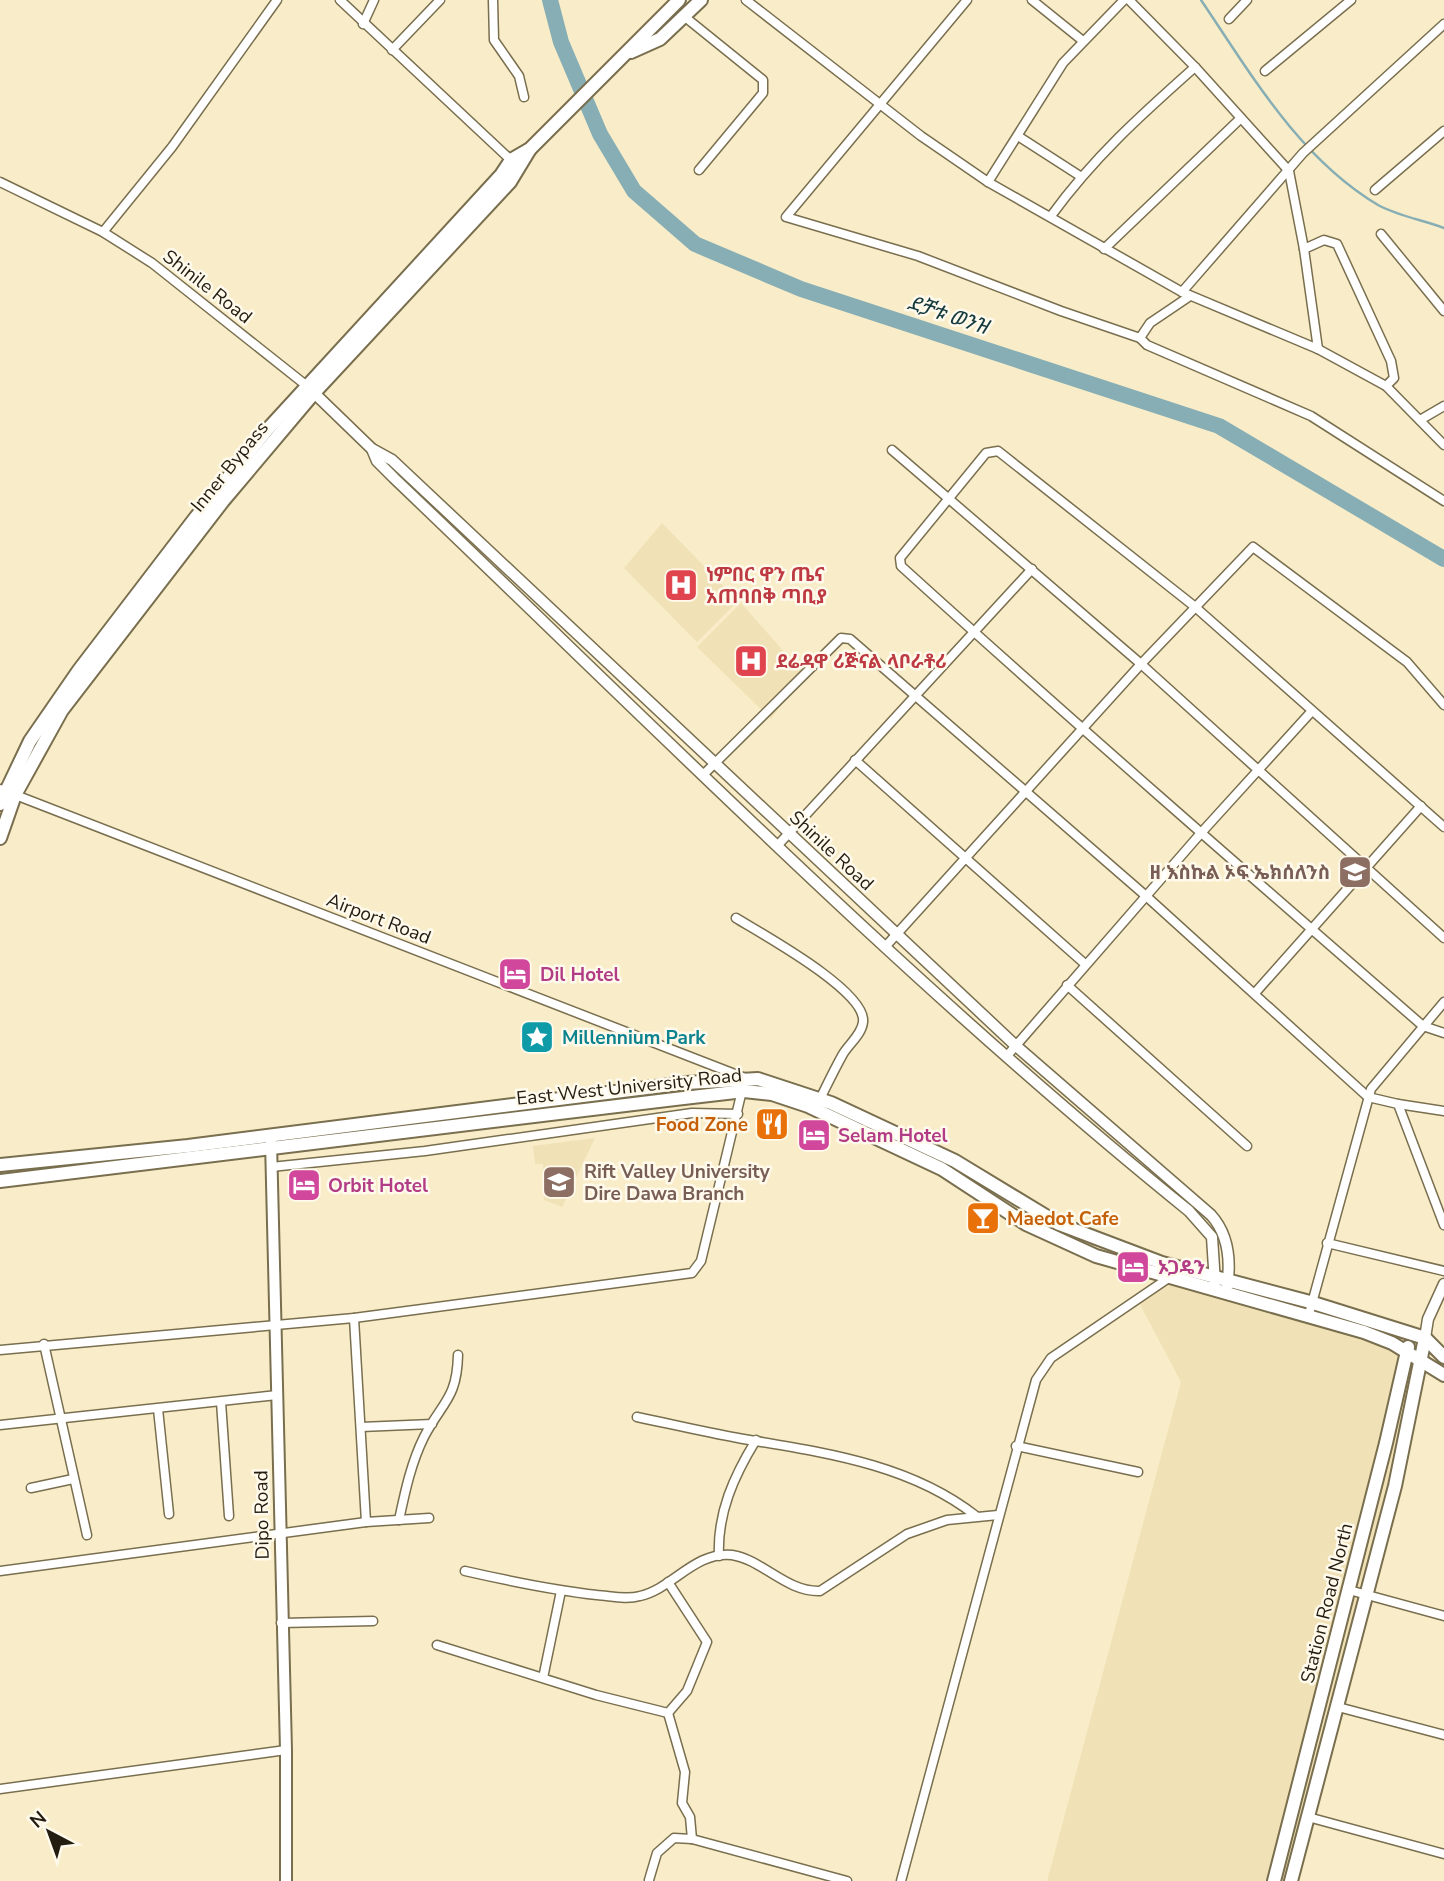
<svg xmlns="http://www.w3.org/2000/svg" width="1444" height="1881" font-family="'Nunito Sans','Noto Sans Ethiopic',sans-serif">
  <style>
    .built { fill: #f0e2b6 }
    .green { fill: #c4ba9c }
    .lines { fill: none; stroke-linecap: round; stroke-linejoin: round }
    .stream { stroke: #87aeb4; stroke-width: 2.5 }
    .river { stroke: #87aeb4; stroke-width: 16 }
    .minor-casing { stroke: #796e4e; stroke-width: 11 }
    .tertiary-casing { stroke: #796e4e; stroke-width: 13 }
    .secondary-casing { stroke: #796e4e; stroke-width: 14 }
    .primary-casing { stroke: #796e4e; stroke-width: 16 }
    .minor { stroke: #fff; stroke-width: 8 }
    .tertiary { stroke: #fff; stroke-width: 10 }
    .secondary { stroke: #fff; stroke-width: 10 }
    .primary { stroke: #fff; stroke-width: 12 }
    .labels { text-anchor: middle; stroke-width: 5; stroke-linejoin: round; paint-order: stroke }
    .street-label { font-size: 19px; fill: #221d10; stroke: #fffaec }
    .health-label { font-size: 19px; font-weight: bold; fill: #be3a42; stroke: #fffaec; text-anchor: start }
    .education-label { font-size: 19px; font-weight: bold; fill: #785e54; stroke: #fffaec; text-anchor: end }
    .hotel-label { font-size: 19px; font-weight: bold; fill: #b23c85; stroke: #fffaec; text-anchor: start }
    .culture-label { font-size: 19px; font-weight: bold; fill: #0d838f; stroke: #fffaec; text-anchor: start }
    .food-label { font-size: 19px; font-weight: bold; fill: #c56008; stroke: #fffaec; text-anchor: end }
    .water-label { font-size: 21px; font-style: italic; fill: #143a3f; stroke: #fffaec }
  </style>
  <rect width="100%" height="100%" fill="#f9edc9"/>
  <g class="built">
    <polygon points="662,523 738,601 697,642 624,568"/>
    <polygon points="741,603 804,674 771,719 697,647"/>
    <polygon points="595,1138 562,1207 544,1200 543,1164 535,1164 533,1146"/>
    <polygon points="1166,1277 1430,1352 1296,1881 1047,1881 1181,1382 1136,1297"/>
  </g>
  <g class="green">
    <polygon points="679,1090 399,1127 393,1124"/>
    <polygon points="259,1141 256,1145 0,1176 0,1171"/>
  </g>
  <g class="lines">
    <path class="stream" d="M 1201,0 C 1251,74 1299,158 1378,205 C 1398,216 1423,220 1444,228"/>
    <polyline class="river" points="550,0 561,42 600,134 634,191 695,244 801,289 1219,426 1444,559"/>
    <g class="minor-casing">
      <g id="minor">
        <polyline points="340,0 513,162"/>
        <polyline points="493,0 494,40 519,76 524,97"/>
        <polyline points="746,0 921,136 988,182 1182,292 1318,349 1386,386 1444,445"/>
        <polyline points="967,0 786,217 918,256 1061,311 1140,338 1147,345 1311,416 1444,501"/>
        <polyline points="1032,0 1083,41"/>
        <polyline points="1129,0 1195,67 1289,171 1304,249 1318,349"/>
        <polyline points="685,17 763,80 763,93 699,170"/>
        <polyline points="1229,19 1247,0"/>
        <polyline points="363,24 374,0"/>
        <polyline points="392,50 440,0"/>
        <polyline points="1265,71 1351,0"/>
        <polyline points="1018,136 1080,176"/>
        <polyline points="0,182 103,232 152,263 307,386"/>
        <polyline points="988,182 1063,63 1124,0"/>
        <polyline points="1375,190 1444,131"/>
        <path d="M 1051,216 C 1094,157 1141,115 1195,67"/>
        <polyline points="103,232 172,147 277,0"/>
        <polyline points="1381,234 1444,311"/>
        <polyline points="1104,249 1241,118"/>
        <polyline points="1304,249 1324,240 1337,244 1391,361 1394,378 1386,386"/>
        <polyline points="1182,292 1303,153 1444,24"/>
        <polyline points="1140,338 1150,323 1190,296"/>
        <polyline points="1420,420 1444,406"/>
        <polyline points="892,450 1141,664 1444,938"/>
        <polyline points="855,760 1085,964"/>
        <polyline points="704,774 841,638 850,639 1146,896 1368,1097 1398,1104 1444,1225"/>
        <polyline points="0,789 745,1078 701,1261 692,1273 354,1318 0,1350"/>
        <path d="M 1444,827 L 1194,606 L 998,451 L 986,453 L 900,558 L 901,566 C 1073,722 1248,874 1423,1026 L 1444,1033"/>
        <polyline points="778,845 1032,569"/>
        <path d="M 736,918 C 760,933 867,991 863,1022 C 862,1034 849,1044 843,1054 C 834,1070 826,1087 818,1103"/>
        <polyline points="885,947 1141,664 1253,547 1407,662 1444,705"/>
        <polyline points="1067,985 1247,1146"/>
        <polyline points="1255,993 1421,806"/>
        <polyline points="1006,1057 1201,833 1311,712"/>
        <polyline points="1398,1104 1444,1111"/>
        <polyline points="271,1167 425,1151 692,1113 738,1114"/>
        <polyline points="1327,1243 1444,1271"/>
        <polyline points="1309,1314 1371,1089 1444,1002"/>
        <polyline points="354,1318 366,1522"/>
        <polyline points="44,1344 87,1535"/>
        <polyline points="221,1402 229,1516"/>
        <polyline points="158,1409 169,1514"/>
        <path d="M 637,1417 C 671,1424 704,1432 738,1438 C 820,1452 909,1463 976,1516"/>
        <polyline points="0,1425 277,1395"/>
        <polyline points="361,1427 432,1424"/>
        <polyline points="1016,1446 1138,1472"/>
        <polyline points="31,1488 73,1479"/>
        <path d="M 399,1520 C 405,1492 411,1463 424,1437 C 442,1402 457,1399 458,1355"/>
        <path d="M 719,1556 C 717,1513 734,1476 756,1440"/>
        <polyline points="0,1571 366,1522 429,1518"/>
        <path d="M 465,1571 C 509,1581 552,1590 597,1595 C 611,1596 626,1600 640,1596 C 672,1589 695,1551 732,1555 C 763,1560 786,1592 820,1591 L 907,1534 L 947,1520 L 998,1515"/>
        <polyline points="1349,1590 1444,1616"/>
        <polyline points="561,1591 543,1678 437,1645 596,1695 668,1713 687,1691 707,1642 668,1582"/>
        <polyline points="281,1623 373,1621"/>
        <polyline points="1338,1707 1444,1735"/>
        <polyline points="668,1713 685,1772 682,1803 690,1817 692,1839"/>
        <polyline points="0,1789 286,1750"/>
        <polyline points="1308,1817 1444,1854"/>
        <polyline points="649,1880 657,1853 674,1838 692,1839 847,1881"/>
        <polyline points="901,1881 1036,1380 1051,1358 1173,1275"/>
      </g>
    </g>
    <g class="tertiary-casing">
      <g id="tertiary">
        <path d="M 310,389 L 372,449 L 392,460 L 1015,1045 L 1211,1215 C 1229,1235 1231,1261 1227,1287"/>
        <path d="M 372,449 L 377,461 L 394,478 C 655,727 909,985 1189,1211 L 1212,1237 L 1215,1283"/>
        <polyline points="1425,1338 1428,1319 1444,1284"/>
      </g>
    </g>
    <g class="secondary-casing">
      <polyline id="secondary" points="271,1142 286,1750 286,1881"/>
    </g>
    <g class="primary-casing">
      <g id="primary">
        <polyline points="631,52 660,39 701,0"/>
        <polyline points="0,804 30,741 79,670 196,517 267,430 501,175 511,160 530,149 679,0"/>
        <polyline points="0,838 15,795 62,710 223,501 314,393 510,182 530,149"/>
        <polyline points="0,1165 188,1146 686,1083 758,1079 831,1103 955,1161 1059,1224 1162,1263 1310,1302 1425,1338 1444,1357"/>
        <polyline points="0,1181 675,1099 744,1091 772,1094 808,1106 942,1169 1026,1224 1096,1256 1364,1332 1392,1343 1444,1375"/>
        <polyline points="1274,1881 1386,1443 1408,1347"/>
        <polyline points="1291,1881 1395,1486 1425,1338"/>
      </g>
    </g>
    <use href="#minor" class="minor"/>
    <use href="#tertiary" class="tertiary"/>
    <use href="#secondary" class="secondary"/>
    <use href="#primary" class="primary"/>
  </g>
  <defs>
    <g id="hospital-square" transform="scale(1.75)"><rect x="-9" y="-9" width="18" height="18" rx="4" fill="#e0444e" stroke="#fffaec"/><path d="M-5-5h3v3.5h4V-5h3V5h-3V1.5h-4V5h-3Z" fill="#fff"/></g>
    <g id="school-square" transform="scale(1.75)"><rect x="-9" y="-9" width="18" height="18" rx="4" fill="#8d6e63" stroke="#fffaec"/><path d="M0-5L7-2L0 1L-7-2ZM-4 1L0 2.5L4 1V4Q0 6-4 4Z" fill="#fff"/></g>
    <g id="hotel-square" transform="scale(1.75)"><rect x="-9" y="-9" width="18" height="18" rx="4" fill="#d1479c" stroke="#fffaec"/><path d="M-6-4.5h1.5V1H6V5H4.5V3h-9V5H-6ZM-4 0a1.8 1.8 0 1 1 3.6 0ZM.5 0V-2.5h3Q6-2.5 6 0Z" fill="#fff"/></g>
    <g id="sight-square" transform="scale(1.75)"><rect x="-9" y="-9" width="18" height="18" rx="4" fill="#0f9aa8" stroke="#fffaec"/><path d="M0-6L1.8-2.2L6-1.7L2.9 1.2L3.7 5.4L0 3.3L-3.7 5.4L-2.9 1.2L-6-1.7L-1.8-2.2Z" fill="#fff"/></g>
    <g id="restaurant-square" transform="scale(1.75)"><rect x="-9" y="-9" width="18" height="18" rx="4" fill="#e8710a" stroke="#fffaec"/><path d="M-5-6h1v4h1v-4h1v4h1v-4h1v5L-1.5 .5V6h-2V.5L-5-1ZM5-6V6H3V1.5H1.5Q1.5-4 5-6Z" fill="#fff"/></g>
    <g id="university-square" transform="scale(1.75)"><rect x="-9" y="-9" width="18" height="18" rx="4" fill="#8d6e63" stroke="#fffaec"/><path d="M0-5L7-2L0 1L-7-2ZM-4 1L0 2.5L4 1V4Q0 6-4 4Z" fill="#fff"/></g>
    <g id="bar-square" transform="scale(1.75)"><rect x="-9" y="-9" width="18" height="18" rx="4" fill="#e8710a" stroke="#fffaec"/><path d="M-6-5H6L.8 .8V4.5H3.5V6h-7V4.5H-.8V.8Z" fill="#fff"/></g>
  </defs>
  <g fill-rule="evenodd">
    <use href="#hospital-square" x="681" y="585"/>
    <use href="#hospital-square" x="751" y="661"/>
    <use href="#school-square" x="1355" y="872"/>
    <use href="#hotel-square" x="515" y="974"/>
    <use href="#sight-square" x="537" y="1037"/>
    <use href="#restaurant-square" x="772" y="1124"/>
    <use href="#hotel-square" x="814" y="1135"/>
    <use href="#university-square" x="559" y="1182"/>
    <use href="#hotel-square" x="304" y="1185"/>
    <use href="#bar-square" x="983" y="1218"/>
    <use href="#hotel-square" x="1133" y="1267"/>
  </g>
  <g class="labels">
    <g class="street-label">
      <text transform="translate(208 286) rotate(38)" y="7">Shinile Road</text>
      <text transform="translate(229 466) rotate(-51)" y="7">Inner Bypass</text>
      <text transform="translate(832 850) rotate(43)" y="7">Shinile Road</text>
      <text transform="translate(379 918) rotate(21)" y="7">Airport Road</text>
      <text transform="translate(629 1086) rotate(-6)" y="7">East West University Road</text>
      <text transform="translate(261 1515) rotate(-91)" y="7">Dipo Road</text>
      <text transform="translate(1326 1603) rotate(-76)" y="7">Station Road North</text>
    </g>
    <g class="health-label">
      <text x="706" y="581">ነምበር ዋን ጤና<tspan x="706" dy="22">አጠባበቅ ጣቢያ</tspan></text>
      <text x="776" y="668">ደሬዳዋ ሪጅናል ላቦራቶሪ</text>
    </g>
    <g class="education-label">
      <text x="1330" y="879">ዘ እስኩል ኦፍ ኤክሰለንስ</text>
      <text x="584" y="1178" text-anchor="start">Rift Valley University<tspan x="584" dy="22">Dire Dawa Branch</tspan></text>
    </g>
    <g class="hotel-label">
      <text x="540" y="981">Dil Hotel</text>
      <text x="838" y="1142">Selam Hotel</text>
      <text x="328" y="1192">Orbit Hotel</text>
      <text x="1158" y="1274">ኦጋዴን</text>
    </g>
    <g class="culture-label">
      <text x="562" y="1044">Millennium Park</text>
    </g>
    <g class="food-label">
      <text x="748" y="1131">Food Zone</text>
      <text x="1007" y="1225" text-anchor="start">Maedot Cafe</text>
    </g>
    <g class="water-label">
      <text transform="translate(948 315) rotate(18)" y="7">ደቻቱ ወንዝ</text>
    </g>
  </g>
  <g transform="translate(49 1832) rotate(319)" stroke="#fffaec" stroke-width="5" paint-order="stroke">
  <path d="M0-5L12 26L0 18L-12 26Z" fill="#221d10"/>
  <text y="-10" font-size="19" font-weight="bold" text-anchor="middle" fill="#221d10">N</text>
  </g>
</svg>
